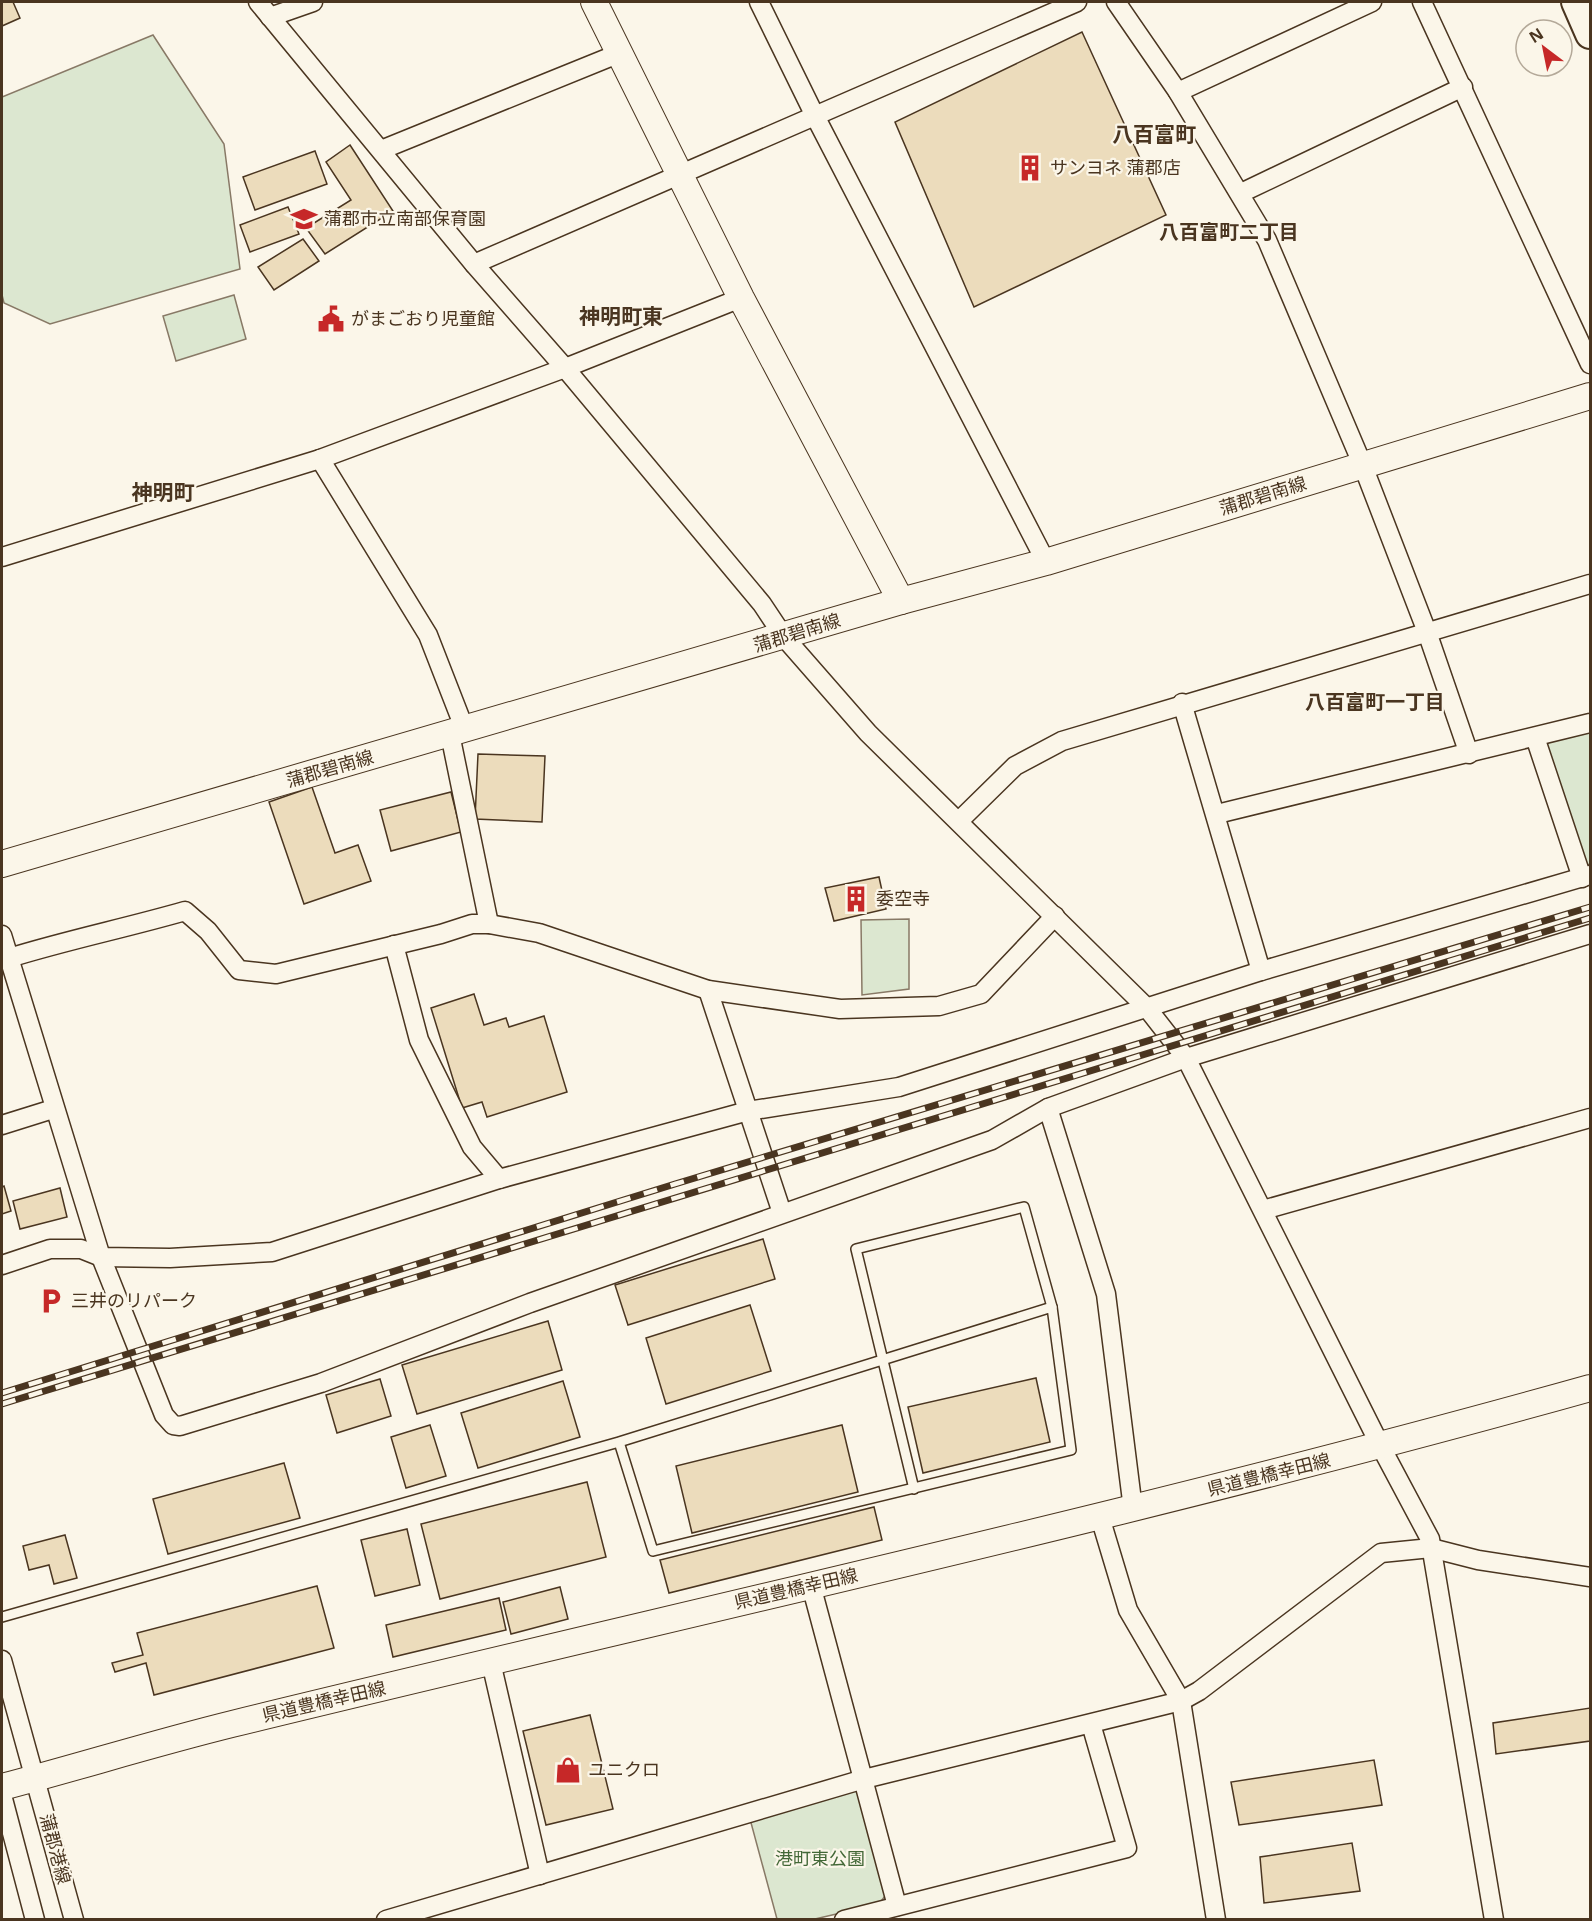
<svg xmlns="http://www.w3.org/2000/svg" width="1592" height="1921" font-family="'Noto Sans','Noto Sans JP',sans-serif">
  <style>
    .green { fill: #dce7d0; stroke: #887966; stroke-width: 1.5 }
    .building { fill: #ecdcbc; stroke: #4a3520; stroke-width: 1.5 }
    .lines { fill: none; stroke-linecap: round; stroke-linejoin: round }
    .lane-casing { stroke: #4a3520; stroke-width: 12 }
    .street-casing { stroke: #4a3520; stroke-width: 21 }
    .secondary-casing { stroke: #4a3520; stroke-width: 28 }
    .primary-casing { stroke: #4a3520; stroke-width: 32 }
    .lane { stroke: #fbf6e9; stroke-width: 9 }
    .street { stroke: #fbf6e9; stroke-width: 18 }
    .secondary { stroke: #fbf6e9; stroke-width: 26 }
    .primary { stroke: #fbf6e9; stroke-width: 28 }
    .rail-casing { stroke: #4a3520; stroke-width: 7 }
    .rail { stroke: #fbf6e9; stroke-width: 4.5; stroke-dasharray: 14; stroke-linecap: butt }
    .labels { text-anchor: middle; stroke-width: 4.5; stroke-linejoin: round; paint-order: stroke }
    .poi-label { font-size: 18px; fill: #4a3520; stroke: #fbf6e9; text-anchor: start }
    .street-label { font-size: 18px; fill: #4a3520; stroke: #fbf6e9 }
    .park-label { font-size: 18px; fill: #436837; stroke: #fbf6e9 }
    .neighbourhood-label { font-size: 20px; font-weight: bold; fill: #4a3520; stroke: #fbf6e9 }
    .quarter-label { font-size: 21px; font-weight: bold; fill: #4a3520; stroke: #fbf6e9 }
  </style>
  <rect width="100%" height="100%" fill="#fbf6e9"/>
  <g class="green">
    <polygon points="153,35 224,144 240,269 50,324 4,303 2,295 2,97"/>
    <polygon points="234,295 246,339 176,361 163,316"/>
    <polygon points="1590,731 1590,864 1589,865 1580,860 1543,747 1547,741"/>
    <polygon points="909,919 909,989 862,995 861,920"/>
    <polygon points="854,1790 858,1792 888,1892 879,1904 815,1919 777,1919 750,1819"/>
  </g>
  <g class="building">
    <polygon points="2,2 13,2 20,18 2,26"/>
    <polygon points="1082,32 1166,215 974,307 895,122"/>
    <polygon points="350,145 393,211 325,254 306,228 351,200 326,162"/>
    <polygon points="315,151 327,184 255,210 243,177"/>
    <polygon points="288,207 299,234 250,252 240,225"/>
    <polygon points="303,239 319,261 274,290 258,267"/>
    <polygon points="478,754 545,756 542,822 475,819"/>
    <polygon points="312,787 335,853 358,845 371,881 304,904 269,802"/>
    <polygon points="451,792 461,832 391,851 380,810"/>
    <polygon points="879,877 886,909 834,921 825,888"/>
    <polygon points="474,994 484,1025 506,1018 509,1027 544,1016 567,1092 487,1117 482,1102 462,1108 431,1008"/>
    <polygon points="4,1186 11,1211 2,1214 2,1187"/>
    <polygon points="60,1188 67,1217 20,1229 13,1201"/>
    <polygon points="763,1239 775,1279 628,1325 615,1285"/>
    <polygon points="750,1305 771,1371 666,1404 646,1338"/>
    <polygon points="548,1321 562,1370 417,1414 402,1365"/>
    <polygon points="1036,1378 1050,1442 923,1473 908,1407"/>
    <polygon points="380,1379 391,1416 337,1433 326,1395"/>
    <polygon points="563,1381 580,1437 478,1468 461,1413"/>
    <polygon points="430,1425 446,1476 406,1488 391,1437"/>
    <polygon points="842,1425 858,1492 692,1533 676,1466"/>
    <polygon points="284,1463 300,1518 168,1554 153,1499"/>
    <polygon points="587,1482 606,1557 440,1599 421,1524"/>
    <polygon points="874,1507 882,1540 669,1593 660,1560"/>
    <polygon points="407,1529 420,1585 375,1596 361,1540"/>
    <polygon points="65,1535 77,1578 54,1584 49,1565 29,1570 23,1546"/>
    <polygon points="317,1586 334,1648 154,1695 146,1663 115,1672 112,1663 143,1655 137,1633"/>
    <polygon points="560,1587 568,1619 511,1634 503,1602"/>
    <polygon points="499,1598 506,1630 393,1657 386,1625"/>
    <polygon points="1590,1708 1590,1741 1496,1754 1493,1723"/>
    <polygon points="590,1715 613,1809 546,1825 523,1731"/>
    <polygon points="1374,1760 1382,1805 1239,1825 1231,1782"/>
    <polygon points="1352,1843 1360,1891 1264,1903 1260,1857"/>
  </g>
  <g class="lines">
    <g class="lane-casing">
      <g id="lane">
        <polyline points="914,1489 856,1249 1024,1207 1052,1307"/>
        <polyline points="2,1617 619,1442 1052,1307 1071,1450 653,1551 619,1442"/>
      </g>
    </g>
    <g class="street-casing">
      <g id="street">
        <polyline points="258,2 474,264 565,368 762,604 784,637 868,733 1147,1008 1186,1058 1381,1447 1430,1539 1494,1920"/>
        <polyline points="759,2 815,116 1046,562"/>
        <polyline points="1116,2 1178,92 1267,240 1363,466 1427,632 1469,754"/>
        <polyline points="1422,2 1590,364"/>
        <polyline points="270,17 313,2"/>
        <polyline points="1178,92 1372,2"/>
        <polyline points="381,150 620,53"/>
        <polyline points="1241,193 1463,87"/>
        <polyline points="474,264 1077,2"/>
        <polyline points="320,459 428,635 465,730"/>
        <polyline points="2,557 320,459 565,368 741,298"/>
        <polyline points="1182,703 1261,971"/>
        <polyline points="450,734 489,924"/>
        <polyline points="1535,737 1582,878"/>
        <polyline points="1217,814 1590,723"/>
        <polyline points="959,821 1015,766 1062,741 1590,584"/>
        <polyline points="2,935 101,1257 164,1415 173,1425 180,1426 321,1383 530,1303 992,1140 1048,1108 1186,1058 1590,934"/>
        <polyline points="394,945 419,1040 472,1147 499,1179"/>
        <path d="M 9,958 C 67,940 126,928 185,911 L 208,931 L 239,970 L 276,974 L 441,934 L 472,924 L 489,924 L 539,933 L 708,990 L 840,1009 L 939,1006 L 981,994 L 1055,916"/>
        <polyline points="708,990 782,1213"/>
        <polyline points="1048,1108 1106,1294 1133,1509"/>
        <polyline points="2,1125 53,1109"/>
        <polyline points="1263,1210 1590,1118"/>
        <polyline points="2,1265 50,1249 81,1249 101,1257 170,1258 272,1252 499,1179 748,1111 899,1087 1261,971 1590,875"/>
        <polyline points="1100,1517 1128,1610 1181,1701 1216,1920"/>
        <polyline points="811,1585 897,1906"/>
        <polyline points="2,1660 74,1920"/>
        <polyline points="491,1662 540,1875"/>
        <polyline points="2,1795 35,1920"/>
        <polyline points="386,1920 864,1779 1181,1701 1199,1691 1381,1553 1431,1548 1478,1560 1590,1577"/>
        <polyline points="844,1920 1127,1848 1091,1724"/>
      </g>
    </g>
    <g class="secondary-casing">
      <g id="secondary">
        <polyline points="594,2 741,298 901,601"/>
        <polyline points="2,864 901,601 1046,562 1590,396"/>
        <path d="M 2,1787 C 78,1767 155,1743 232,1724 C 685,1613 1141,1514 1590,1388"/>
      </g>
    </g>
    <g class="primary-casing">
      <polyline id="primary" points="1576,2 1590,34"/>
    </g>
    <use href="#lane" class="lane"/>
    <use href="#street" class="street"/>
    <use href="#secondary" class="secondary"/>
    <use href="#primary" class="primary"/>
    <g class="rail-casing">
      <g id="rail">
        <polyline points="2,1393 675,1184 1590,907"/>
        <polyline points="2,1404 1590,918"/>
      </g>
    </g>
    <use href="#rail" class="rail"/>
  </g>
  <defs>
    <g id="building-bare" transform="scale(2.07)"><path d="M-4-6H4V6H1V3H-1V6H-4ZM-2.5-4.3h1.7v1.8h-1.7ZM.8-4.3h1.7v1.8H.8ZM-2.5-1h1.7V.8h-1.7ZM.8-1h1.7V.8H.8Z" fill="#c62828" stroke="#fbf6e9" stroke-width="2.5" paint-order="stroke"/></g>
    <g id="school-bare" transform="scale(2.07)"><path d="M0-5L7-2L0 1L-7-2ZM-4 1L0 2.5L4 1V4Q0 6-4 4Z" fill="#c62828" stroke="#fbf6e9" stroke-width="2.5" paint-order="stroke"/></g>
    <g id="civic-bare" transform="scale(2.07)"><path d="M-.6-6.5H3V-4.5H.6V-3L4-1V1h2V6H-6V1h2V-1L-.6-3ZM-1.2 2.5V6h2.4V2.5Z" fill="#c62828" stroke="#fbf6e9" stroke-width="2.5" paint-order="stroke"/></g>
    <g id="parking-bare" transform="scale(2.07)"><path d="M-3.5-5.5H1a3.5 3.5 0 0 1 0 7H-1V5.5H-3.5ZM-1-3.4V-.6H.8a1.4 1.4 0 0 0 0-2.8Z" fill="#c62828" stroke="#fbf6e9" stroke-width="2.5" paint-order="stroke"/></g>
    <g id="shop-bare" transform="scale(2.07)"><path d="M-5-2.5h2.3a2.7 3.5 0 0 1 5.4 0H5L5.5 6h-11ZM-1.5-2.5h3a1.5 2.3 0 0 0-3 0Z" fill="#c62828" stroke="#fbf6e9" stroke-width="2.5" paint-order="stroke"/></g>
  </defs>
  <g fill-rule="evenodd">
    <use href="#building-bare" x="1030" y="168"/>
    <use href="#school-bare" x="304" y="219"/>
    <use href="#civic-bare" x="331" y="319"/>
    <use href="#building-bare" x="856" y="899"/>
    <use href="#parking-bare" x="51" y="1301"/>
    <use href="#shop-bare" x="568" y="1770"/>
  </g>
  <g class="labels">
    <g class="poi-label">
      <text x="1050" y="174">サンヨネ 蒲郡店</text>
      <text x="324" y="225">蒲郡市立南部保育園</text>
      <text x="351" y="325">がまごおり児童館</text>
      <text x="876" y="905">委空寺</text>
      <text x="71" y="1307">三井のリパーク</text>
      <text x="588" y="1776">ユニクロ</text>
    </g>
    <g class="street-label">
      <text transform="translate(1263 496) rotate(-17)" y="6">蒲郡碧南線</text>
      <text transform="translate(797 633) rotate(-17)" y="6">蒲郡碧南線</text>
      <text transform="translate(330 769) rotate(-16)" y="6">蒲郡碧南線</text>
      <text transform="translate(1269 1475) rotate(-14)" y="6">県道豊橋幸田線</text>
      <text transform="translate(796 1589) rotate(-13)" y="6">県道豊橋幸田線</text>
      <text transform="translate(324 1702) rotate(-13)" y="6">県道豊橋幸田線</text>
      <text transform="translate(55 1849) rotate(75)" y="6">蒲郡港線</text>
    </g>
    <g class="park-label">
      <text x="820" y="1865">港町東公園</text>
    </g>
    <g class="neighbourhood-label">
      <text x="1229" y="239">八百富町二丁目</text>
      <text x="1375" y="709">八百富町一丁目</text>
    </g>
    <g class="quarter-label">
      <text x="1154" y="142">八百富町</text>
      <text x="621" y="324">神明町東</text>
      <text x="163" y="500">神明町</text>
    </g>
  </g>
  <rect width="1592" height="1921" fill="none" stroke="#4a3520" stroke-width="6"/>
  <g transform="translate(1544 48) rotate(328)"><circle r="28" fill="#fbf6e9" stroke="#b4a999" stroke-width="1.5"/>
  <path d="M0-4.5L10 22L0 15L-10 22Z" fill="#c62828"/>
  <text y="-9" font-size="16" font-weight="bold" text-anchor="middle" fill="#4a3520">N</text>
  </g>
</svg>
